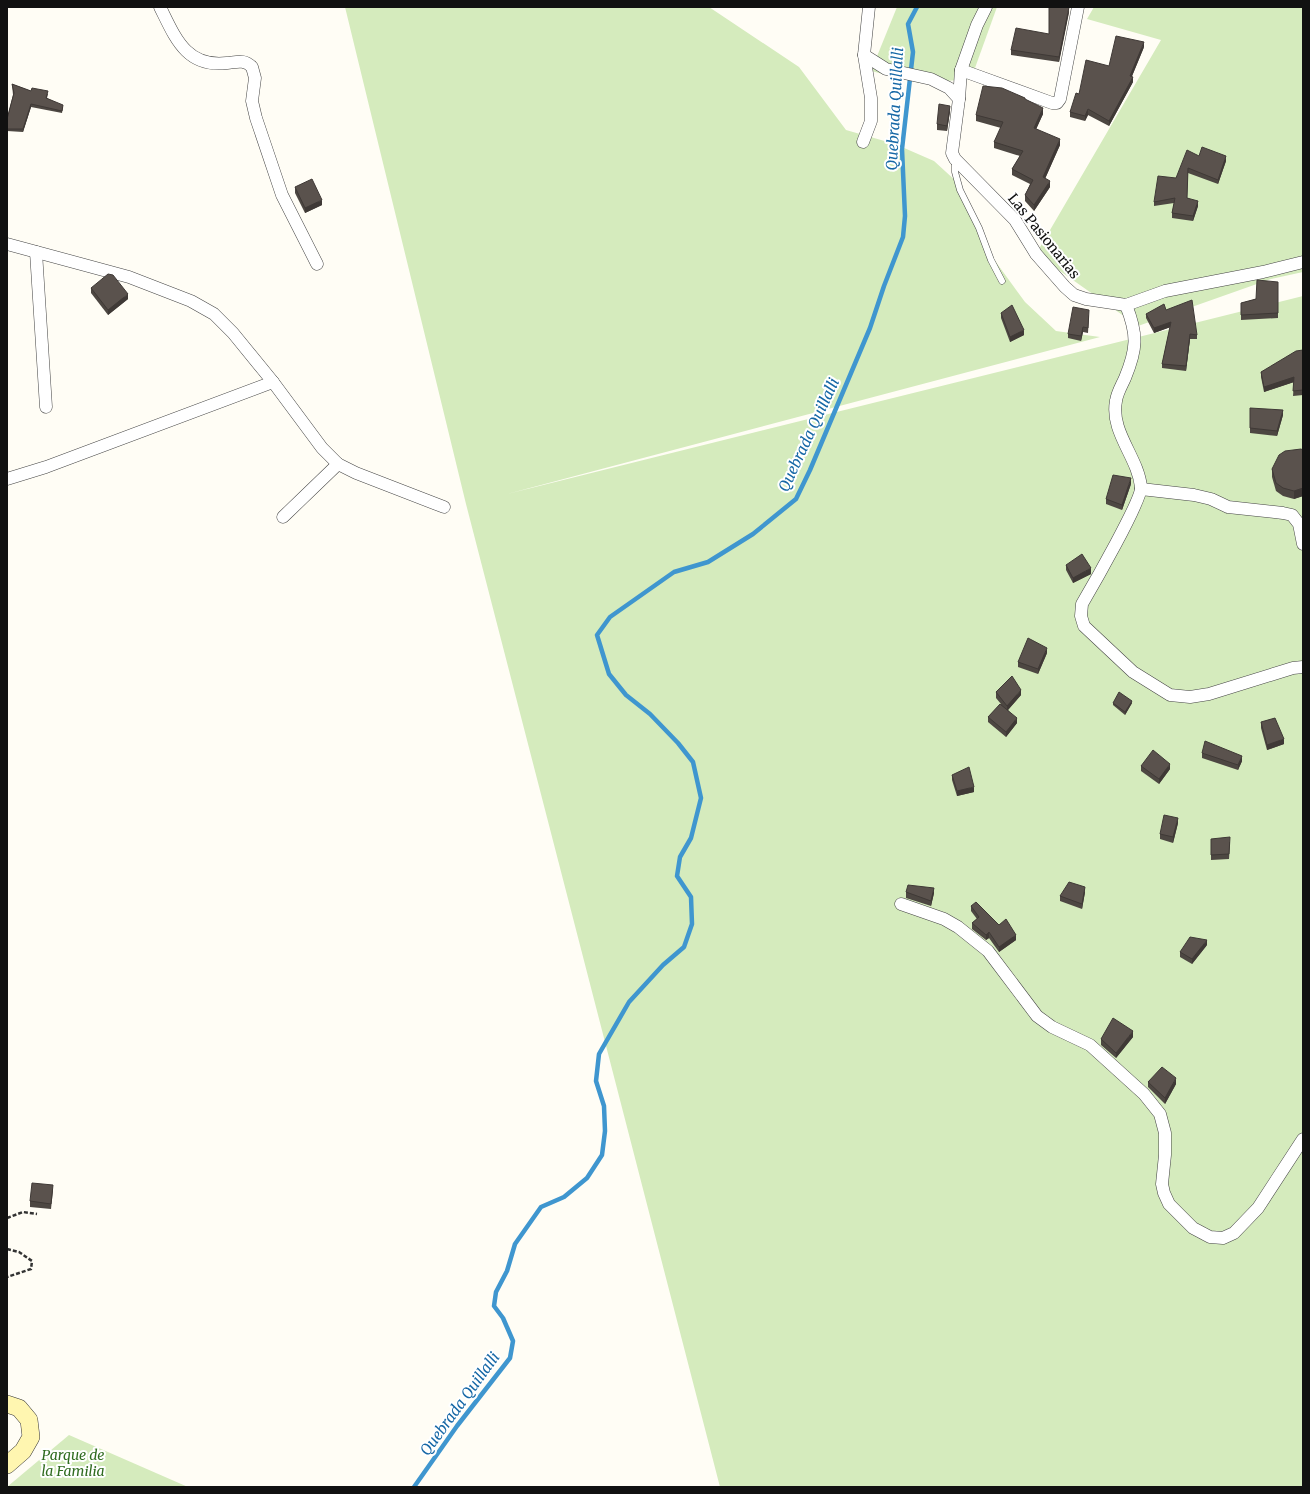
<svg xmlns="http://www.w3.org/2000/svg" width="1310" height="1494" font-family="Merriweather,serif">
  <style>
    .green { fill: #d5ebbd }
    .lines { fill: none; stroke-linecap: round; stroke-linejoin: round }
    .stream { stroke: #3f96cf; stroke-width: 4.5 }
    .lane-casing { stroke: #444; stroke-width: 7 }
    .street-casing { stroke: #444; stroke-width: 13 }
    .secondary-casing { stroke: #333; stroke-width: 18 }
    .path { stroke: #333; stroke-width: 2.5; stroke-dasharray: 4 2; stroke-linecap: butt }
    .lane { stroke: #fff; stroke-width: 6 }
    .street { stroke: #fff; stroke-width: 12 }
    .secondary { stroke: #fff6b0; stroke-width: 17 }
    .wall { fill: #4d4742 }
    .shaded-wall { fill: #3f3936 }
    .building { fill: #5a524d; stroke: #3f3936 }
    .labels { text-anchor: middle; stroke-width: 4; stroke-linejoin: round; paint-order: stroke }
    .street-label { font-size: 14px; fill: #111; stroke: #fff }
    .park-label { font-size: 14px; font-style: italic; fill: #2f6b1f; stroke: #fff }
    .water-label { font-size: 15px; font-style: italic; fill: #1768a6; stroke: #fff }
  </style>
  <rect width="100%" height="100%" fill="#fffdf5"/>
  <g class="green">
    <polygon points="345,7 709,7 799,67 846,130 895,144 934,161 957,182 980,223 993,258 1025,302 1056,331 1100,337 507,494 1303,296 1303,1487 720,1487 466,504"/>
    <polygon points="897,7 997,7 971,79 920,83 871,71"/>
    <polygon points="1094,7 1303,7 1303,272 1271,279 1138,326 1036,254 1161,40 1087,19"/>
    <polygon points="69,1435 188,1487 7,1487"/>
  </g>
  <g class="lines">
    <polyline class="stream" points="414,1487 457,1426 510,1358 513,1341 503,1318 494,1306 496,1292 507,1271 515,1244 541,1207 564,1197 587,1178 602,1155 605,1131 604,1106 596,1081 599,1054 629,1002 663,965 684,947 692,924 691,897 677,876 680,857 691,838 701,798 693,762 678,743 650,714 626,695 609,674 597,635 610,617 674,572 708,562 753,534 796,499 810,470 870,328 884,286 903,237 905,216 902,149 913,52 908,24 917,7"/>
    <g class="lane-casing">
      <polyline id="lane" points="955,161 955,172 960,190 979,228 991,260 1002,281"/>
    </g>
    <g class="street-casing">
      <g id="street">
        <path d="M 160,7 C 175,37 186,68 227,63 C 237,62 244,59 252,67 L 255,78 L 252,101 L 256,118 L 282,195 L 317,264"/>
        <polyline points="864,55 886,69 931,79 949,88 959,99 952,153 955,159 1015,220 1036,254 1065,287 1074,295 1086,299 1126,305 1165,291 1263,272 1303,262"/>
        <polyline points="961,70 1052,103 1057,103 1060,99 1078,7"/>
        <polyline points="959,99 961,70 977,25 986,7"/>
        <polyline points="863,142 871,121 871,98 864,55 869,7"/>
        <polyline points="7,244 129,277 191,301 214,314 233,333 273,382 322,448 338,464 356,473 444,507"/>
        <polyline points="36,252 46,407"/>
        <path d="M 1126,305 C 1138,335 1137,349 1125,378 C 1122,385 1117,393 1116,401 C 1110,432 1138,457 1141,487 C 1142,500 1092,587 1082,604 L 1081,616 L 1084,626 L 1133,672 L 1170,695 L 1190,697 L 1209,694 L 1293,668 L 1303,667"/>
        <polyline points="7,479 46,467 273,382"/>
        <polyline points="1141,489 1194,495 1211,499 1228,507 1283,513 1292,515 1299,524 1303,544"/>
        <polyline points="283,517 338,464"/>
        <polyline points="901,904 944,919 958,927 988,951 1037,1016 1052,1027 1090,1045 1144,1094 1160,1114 1165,1133 1165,1155 1162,1184 1164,1193 1169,1204 1193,1228 1210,1237 1223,1238 1234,1233 1258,1208 1303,1139"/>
      </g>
    </g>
    <g class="secondary-casing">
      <polyline id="secondary" points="7,1404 19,1408 29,1420 31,1437 23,1451 7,1465"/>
    </g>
    <g class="path">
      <polyline points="7,1218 23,1212 37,1214"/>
      <polyline points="7,1249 19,1252 32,1261 31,1269 7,1277"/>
    </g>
    <use href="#lane" class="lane"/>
    <use href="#street" class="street"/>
    <use href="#secondary" class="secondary"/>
  </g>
  <g class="wall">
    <polygon points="1069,12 1059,62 1011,55 1011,50 1049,34"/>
    <polygon points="1144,47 1132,76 1133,82 1109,126 1088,115 1085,121 1070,117 1070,112 1109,66"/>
    <polygon points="12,84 31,91 48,94 47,98 63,107 62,113 31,107 23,132 7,131 7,119 13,95"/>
    <polygon points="1025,100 1043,114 1036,129 1060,145 1045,179 1050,187 1034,211 1025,201 1025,195 1030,184 1012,175 1012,169 1020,156 994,148 994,142 1001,128 976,121 976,115"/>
    <polygon points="950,111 947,131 937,130 937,124"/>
    <polygon points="1199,156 1226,161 1218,184 1188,173 1187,198 1198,206 1193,221 1172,218 1172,213 1174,203 1154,206 1154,202 1176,178"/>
    <polygon points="295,187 322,205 305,213 295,193"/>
    <polygon points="1278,282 1278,318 1241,320 1241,303 1256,299"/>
    <polygon points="91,288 128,299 108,315 91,293"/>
    <polygon points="1166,310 1197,335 1197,339 1190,339 1186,371 1162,368 1162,364 1170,327 1154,333 1146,318 1146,314"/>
    <polygon points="1001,313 1024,335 1010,342 1001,318"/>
    <polygon points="1089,315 1088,333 1083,332 1081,341 1068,338 1068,334"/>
    <polygon points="1303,350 1303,395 1293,396 1294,382 1264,392 1261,377 1261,372"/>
    <polygon points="1250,408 1283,415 1277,436 1250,433"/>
    <polygon points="1303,450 1303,496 1294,499 1283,496 1276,491 1272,477 1272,469"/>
    <polygon points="1131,484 1122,510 1106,504 1106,499"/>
    <polygon points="1066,565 1091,574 1073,583 1066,570"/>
    <polygon points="1047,653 1038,674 1018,667 1018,662"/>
    <polygon points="996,692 1021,695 1008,710 1017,723 1006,737 988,722 988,717 1001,704 996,698"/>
    <polygon points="1113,703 1132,703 1125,715 1113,705"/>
    <polygon points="1261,722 1284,744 1267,750 1261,728"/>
    <polygon points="1202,753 1242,761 1238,770 1202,758"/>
    <polygon points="1141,766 1170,769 1159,784 1141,771"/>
    <polygon points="952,775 974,792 957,796 952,780"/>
    <polygon points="1178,823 1173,843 1160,839 1160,834"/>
    <polygon points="1211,839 1230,842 1229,859 1211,860"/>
    <polygon points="906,892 934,893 931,906 906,898"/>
    <polygon points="1085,892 1082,909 1060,901 1060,896"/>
    <polygon points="971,906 999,925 1016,940 999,952 989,938 986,940 972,929 972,923 977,919 971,911"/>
    <polygon points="1207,945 1192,964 1180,957 1180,952"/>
    <polygon points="1133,1037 1116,1058 1101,1045 1101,1039"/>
    <polygon points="1148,1082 1176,1084 1165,1104 1148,1087"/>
    <polygon points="53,1190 51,1209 30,1207 30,1201"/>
  </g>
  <g class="shaded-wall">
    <polygon points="1069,7 1069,12 1059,62 1059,57"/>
    <polygon points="1144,42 1144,47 1130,81 1130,76"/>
    <polygon points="1133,77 1133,82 1109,126 1109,121"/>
    <polygon points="31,104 31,107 23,132 23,129"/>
    <polygon points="950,106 950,111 947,131 947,126"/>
    <polygon points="1043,108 1043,114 1034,134 1034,128"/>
    <polygon points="1088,109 1088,115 1085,121 1085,116"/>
    <polygon points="1060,139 1060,145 1043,183 1043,177"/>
    <polygon points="1226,156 1226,161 1218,184 1218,180"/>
    <polygon points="1050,181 1050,187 1034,211 1034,205"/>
    <polygon points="322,200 322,205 305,213 305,208"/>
    <polygon points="1198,201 1198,206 1193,221 1193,216"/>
    <polygon points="128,294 128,299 108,315 108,310"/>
    <polygon points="1171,322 1171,327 1154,333 1154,328"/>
    <polygon points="1083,327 1083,332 1081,341 1081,336"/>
    <polygon points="1024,330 1024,335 1010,342 1010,337"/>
    <polygon points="1190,334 1190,339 1186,371 1186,366"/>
    <polygon points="1294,377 1294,382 1264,392 1264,387"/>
    <polygon points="1283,410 1283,415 1277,436 1277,431"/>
    <polygon points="1131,478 1131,484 1122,510 1122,505"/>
    <polygon points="1303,488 1303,496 1294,499 1294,491"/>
    <polygon points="1091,568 1091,574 1073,583 1073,578"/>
    <polygon points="1047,648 1047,653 1038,674 1038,669"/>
    <polygon points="1021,690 1021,695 1007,711 1007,706"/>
    <polygon points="1132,701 1132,703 1125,715 1125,712"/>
    <polygon points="1017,718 1017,723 1006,737 1006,732"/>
    <polygon points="1284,739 1284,744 1267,750 1267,745"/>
    <polygon points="1242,756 1242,761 1238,770 1238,765"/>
    <polygon points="1170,764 1170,769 1159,784 1159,779"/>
    <polygon points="974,787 974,792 957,796 957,791"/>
    <polygon points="1178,818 1178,823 1173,843 1173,837"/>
    <polygon points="1085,887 1085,892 1082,909 1082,904"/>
    <polygon points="934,888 934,893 931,906 931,901"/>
    <polygon points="989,932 989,938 986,940 986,935"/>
    <polygon points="1016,935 1016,940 999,952 999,947"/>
    <polygon points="1207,940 1207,945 1192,964 1192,959"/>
    <polygon points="1133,1031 1133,1037 1116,1058 1116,1053"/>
    <polygon points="1176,1078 1176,1084 1165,1104 1165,1098"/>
  </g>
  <g class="building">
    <polygon points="1049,7 1069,7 1059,57 1011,50 1016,28 1049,34"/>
    <polygon points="1116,36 1144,42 1130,76 1133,77 1109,121 1088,109 1085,116 1070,112 1076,93 1079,94 1086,60 1109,66"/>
    <polygon points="12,84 31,91 32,88 48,91 46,98 63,105 62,111 31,104 23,129 7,129 7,119 14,93"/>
    <polygon points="983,86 1002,88 1025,98 1025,99 1043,108 1034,128 1060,139 1043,177 1050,181 1034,205 1025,195 1033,180 1012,169 1023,151 994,142 1003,122 976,115"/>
    <polygon points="939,104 950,106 947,126 937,124"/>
    <polygon points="1202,147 1226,156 1218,180 1188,168 1187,198 1198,201 1193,216 1172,213 1175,198 1154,202 1158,176 1176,178 1187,150 1199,156"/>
    <polygon points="312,179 322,200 305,208 295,187"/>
    <polygon points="108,274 113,275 128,294 108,310 91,288"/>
    <polygon points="1257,280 1278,282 1278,313 1241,315 1241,303 1256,299"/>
    <polygon points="1192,300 1197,335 1190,334 1186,366 1162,364 1171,322 1154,328 1146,314 1164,304 1166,310"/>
    <polygon points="1012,305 1024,330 1010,337 1001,313"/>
    <polygon points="1073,307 1089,310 1088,328 1083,327 1081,336 1068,334"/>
    <polygon points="1303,350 1303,390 1293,391 1294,377 1264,387 1261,372 1296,351"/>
    <polygon points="1250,408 1283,410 1277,431 1250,428"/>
    <polygon points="1301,449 1303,450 1303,488 1294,491 1283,488 1276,483 1272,469 1279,455 1285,451"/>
    <polygon points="1113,475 1131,478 1122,505 1106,499"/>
    <polygon points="1082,554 1091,568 1073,578 1066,565"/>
    <polygon points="1028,638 1047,648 1038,669 1018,662"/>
    <polygon points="1012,676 1021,690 1007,706 996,692"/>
    <polygon points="1119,692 1132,701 1125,712 1113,703"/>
    <polygon points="1000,704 1017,718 1006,732 988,717"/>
    <polygon points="1275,718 1284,739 1267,745 1261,722"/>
    <polygon points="1205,741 1242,756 1238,765 1202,753"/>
    <polygon points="1153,750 1170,764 1159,779 1141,766"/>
    <polygon points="969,767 974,787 957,791 952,775"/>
    <polygon points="1164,815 1178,818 1173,837 1160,834"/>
    <polygon points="1230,837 1229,854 1211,855 1211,839"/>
    <polygon points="1069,882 1085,887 1082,904 1060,896"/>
    <polygon points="908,885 934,888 931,901 906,892"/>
    <polygon points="976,902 999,925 1006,919 1016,935 999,947 989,932 986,935 972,923 979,917 971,906"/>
    <polygon points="1190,937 1207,940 1192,959 1180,952"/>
    <polygon points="1113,1018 1133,1031 1116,1053 1101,1039"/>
    <polygon points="1162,1067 1176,1078 1165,1098 1148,1082"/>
    <polygon points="32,1183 53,1185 51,1204 30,1201"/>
  </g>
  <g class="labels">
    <g class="street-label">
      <text transform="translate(1044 236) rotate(51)" y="5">Las Pasionarias</text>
    </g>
    <g class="park-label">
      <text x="73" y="1460">Parque de<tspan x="73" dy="16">la Familia</tspan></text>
    </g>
    <g class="water-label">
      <text transform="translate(895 109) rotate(-87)" y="5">Quebrada Quillalli</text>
      <text transform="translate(809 435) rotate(-65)" y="5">Quebrada Quillalli</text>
      <text transform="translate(460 1404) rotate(-54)" y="5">Quebrada Quillalli</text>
    </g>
  </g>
  <rect width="1310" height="1494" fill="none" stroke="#111111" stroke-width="16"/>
</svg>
